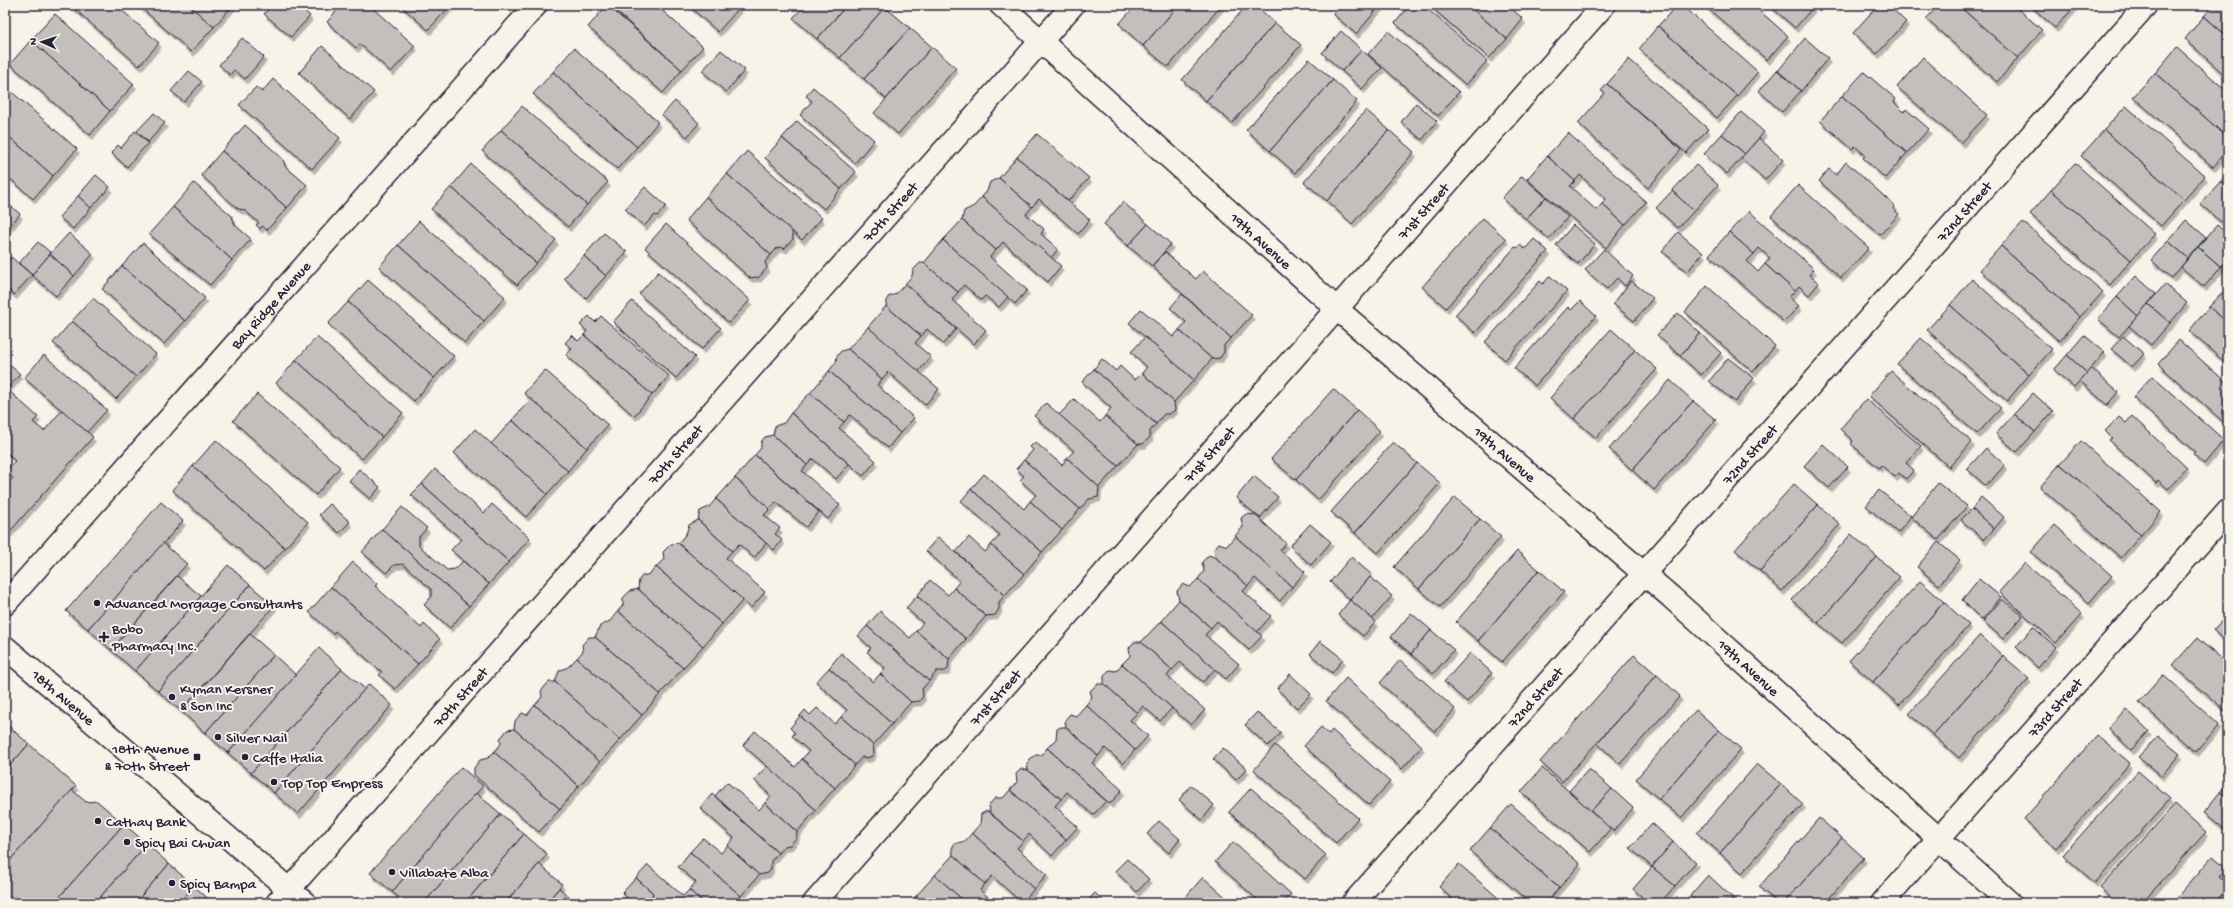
<svg xmlns="http://www.w3.org/2000/svg" width="2233" height="908" font-family="'Gochi Hand',sans-serif">
  <style>
    .building { fill: #c2bfbd; stroke: #22223b; filter: url(#shadow) }
    .lines { fill: none; stroke-linecap: round; stroke-linejoin: round }
    .street-casing { stroke: #22223b; stroke-width: 25 }
    .secondary-casing { stroke: #22223b; stroke-width: 25 }
    .street { stroke: #f7f3e8; stroke-width: 22 }
    .secondary { stroke: #f7f3e8; stroke-width: 22 }
    .poi-dot { fill: #22223b; stroke: #f7f3e8; stroke-width: 1.5 }
    .labels { text-anchor: middle; stroke-width: 4; stroke-linejoin: round; paint-order: stroke }
    .street-label { font-size: 15px; fill: #22223b; stroke: #f7f3e8 }
    .poi-label { font-size: 15px; fill: #22223b; stroke: #f7f3e8; text-anchor: start }
  </style>
  <defs>
    <filter id="shadow"><feDropShadow dx="2.5" dy="4.5" stdDeviation="0" flood-color="#0004"/></filter>
  </defs>
  <rect width="100%" height="100%" fill="#f7f3e8"/>
  <filter id="ink" filterUnits="userSpaceOnUse"><feTurbulence type="fractalNoise" baseFrequency=".025" numOctaves="2"/><feDisplacementMap in="SourceGraphic" scale="8" xChannelSelector="R" yChannelSelector="G"/><feConvolveMatrix kernelMatrix="1 2 1 2 8 2 1 2 1" color-interpolation-filters="sRGB"/></filter>
  <g filter="url(#ink)">
    <g class="building">
      <polygon points="70,5 116,5 159,43 139,66"/>
      <polygon points="138,5 189,5 214,27 191,52"/>
      <polygon points="189,5 233,5 214,27"/>
      <polygon points="272,5 298,5 310,16 291,37 264,14"/>
      <polygon points="338,5 369,5 415,46 391,72 360,44 356,48 327,22 338,9 336,7"/>
      <polygon points="400,5 451,5 428,30"/>
      <polygon points="607,5 682,70 663,93 588,27"/>
      <polygon points="609,5 656,5 703,47 682,70"/>
      <polygon points="688,5 735,5 739,8 718,32"/>
      <polygon points="805,5 847,5 817,39 793,18"/>
      <polygon points="847,5 885,7 840,58 817,39"/>
      <polygon points="1136,5 1179,5 1143,46 1119,24"/>
      <polygon points="1179,5 1222,5 1168,67 1143,46"/>
      <polygon points="1247,5 1255,5 1275,23 1206,101 1182,80"/>
      <polygon points="1341,5 1367,5 1375,12 1356,34 1333,14"/>
      <polygon points="1367,5 1381,5 1375,12"/>
      <polygon points="1410,5 1423,5 1487,61 1466,85 1395,23"/>
      <polygon points="1429,5 1468,5 1507,39 1489,58"/>
      <polygon points="1468,5 1508,5 1523,19 1507,39"/>
      <polygon points="1677,5 1682,5 1758,72 1737,96 1658,26"/>
      <polygon points="1704,5 1753,5 1788,36 1767,60"/>
      <polygon points="1769,5 1815,5 1795,28"/>
      <polygon points="1878,5 1888,5 1906,22 1877,54 1853,33"/>
      <polygon points="1939,5 1958,5 2018,58 1997,82 1926,19"/>
      <polygon points="1958,5 2014,5 2042,30 2018,58"/>
      <polygon points="2030,5 2076,5 2055,28"/>
      <polygon points="2214,5 2228,5 2228,37 2204,16"/>
      <polygon points="885,7 910,28 864,79 840,58"/>
      <polygon points="55,14 134,84 110,111 31,40"/>
      <polygon points="2204,16 2228,37 2228,78 2185,39"/>
      <polygon points="1275,23 1301,45 1232,123 1206,101"/>
      <polygon points="1658,26 1737,96 1717,118 1639,49"/>
      <polygon points="910,28 932,47 886,99 864,79"/>
      <polygon points="1341,31 1362,50 1342,71 1322,53"/>
      <polygon points="1388,31 1459,92 1438,116 1368,54"/>
      <polygon points="242,38 264,57 245,79 234,70 230,75 219,65"/>
      <polygon points="1805,38 1828,58 1801,91 1778,71"/>
      <polygon points="31,40 110,111 90,135 10,64"/>
      <polygon points="322,46 374,92 350,119 299,73"/>
      <polygon points="932,47 956,68 898,134 874,113"/>
      <polygon points="2177,47 2228,92 2228,138 2155,73"/>
      <polygon points="574,48 658,122 637,147 553,72"/>
      <polygon points="721,50 745,70 726,92 702,71"/>
      <polygon points="1362,50 1382,68 1362,89 1342,71"/>
      <polygon points="1923,57 1987,115 1961,143 1897,87"/>
      <polygon points="1309,59 1333,80 1270,151 1246,130"/>
      <polygon points="1629,59 1708,129 1686,153 1607,84"/>
      <polygon points="1777,70 1801,91 1782,112 1759,91"/>
      <polygon points="189,71 202,82 184,102 171,91"/>
      <polygon points="553,72 637,147 617,169 533,94"/>
      <polygon points="1864,72 1896,99 1894,102 1904,112 1906,109 1929,129 1907,153 1842,96"/>
      <polygon points="2155,73 2228,138 2228,150 2213,167 2133,97"/>
      <polygon points="273,79 340,138 312,169 239,105 256,87 262,92"/>
      <polygon points="1333,80 1357,101 1295,173 1270,151"/>
      <polygon points="1607,84 1681,150 1648,188 1578,123 1605,93 1601,91"/>
      <polygon points="5,86 77,149 53,176 5,133"/>
      <polygon points="813,87 874,140 855,163 800,115 812,101 806,96"/>
      <polygon points="1842,96 1907,153 1885,178 1863,158 1865,155 1855,146 1852,149 1820,121"/>
      <polygon points="675,101 699,123 687,137 662,115"/>
      <polygon points="1416,103 1437,121 1422,140 1401,122"/>
      <polygon points="522,106 608,182 587,205 501,130"/>
      <polygon points="2126,106 2205,176 2184,200 2104,130"/>
      <polygon points="1366,110 1389,130 1327,201 1304,182"/>
      <polygon points="1741,112 1764,132 1745,154 1722,134"/>
      <polygon points="154,113 165,123 148,142 137,131"/>
      <polygon points="797,121 856,172 841,189 782,138"/>
      <polygon points="245,125 283,159 285,166 307,185 287,208 222,151"/>
      <polygon points="501,130 587,205 568,227 482,151"/>
      <polygon points="1389,130 1414,152 1352,224 1327,201"/>
      <polygon points="2104,130 2184,200 2161,226 2081,156"/>
      <polygon points="135,131 148,143 127,167 111,153 118,145 121,148"/>
      <polygon points="5,133 53,176 33,199 5,174"/>
      <polygon points="1568,133 1646,202 1625,225 1602,204 1606,199 1580,175 1575,181 1547,156"/>
      <polygon points="1037,134 1089,178 1068,201 1017,157"/>
      <polygon points="1722,134 1745,154 1727,174 1704,154"/>
      <polygon points="782,138 841,189 824,209 765,158"/>
      <polygon points="1759,138 1783,160 1765,180 1741,158"/>
      <polygon points="222,151 287,208 267,230 262,226 260,229 256,225 259,223 244,210 238,209 201,175"/>
      <polygon points="747,151 822,218 802,240 727,174"/>
      <polygon points="1547,156 1575,181 1570,186 1596,210 1602,204 1625,225 1606,248 1527,179"/>
      <polygon points="1017,157 1090,220 1078,234 1039,199 1032,207 999,178"/>
      <polygon points="1846,162 1895,206 1893,209 1899,214 1880,235 1819,181 1829,169 1836,175"/>
      <polygon points="2075,163 2155,234 2131,260 2051,190"/>
      <polygon points="471,164 556,240 536,263 451,187"/>
      <polygon points="1696,165 1718,185 1694,211 1672,191"/>
      <polygon points="2228,173 2228,189 2220,182"/>
      <polygon points="727,174 792,231 793,239 784,249 782,247 777,248 771,255 706,197"/>
      <polygon points="96,175 110,187 91,208 78,196"/>
      <polygon points="1522,176 1546,197 1526,219 1502,198"/>
      <polygon points="999,178 1032,207 1026,214 1044,229 1041,234 1058,249 1051,258 982,197 987,191 990,182"/>
      <polygon points="2220,182 2228,189 2228,215 2221,222 2200,204"/>
      <polygon points="194,183 232,216 235,225 251,239 232,260 173,207"/>
      <polygon points="1798,185 1869,248 1841,278 1771,216"/>
      <polygon points="451,187 536,263 517,285 431,209"/>
      <polygon points="645,187 666,206 657,216 655,215 644,226 625,209"/>
      <polygon points="2051,190 2131,260 2110,285 2030,214"/>
      <polygon points="1672,191 1694,211 1678,228 1656,208"/>
      <polygon points="78,196 91,208 73,229 59,217"/>
      <polygon points="706,197 771,255 765,262 767,268 758,278 756,277 750,278 686,220"/>
      <polygon points="982,197 1061,266 1048,282 1003,242 996,250 962,220 964,211 974,206"/>
      <polygon points="1546,197 1568,217 1549,239 1526,219"/>
      <polygon points="5,201 20,214 5,232"/>
      <polygon points="1123,202 1148,224 1128,246 1104,224"/>
      <polygon points="173,207 232,260 210,285 149,234"/>
      <polygon points="1749,211 1814,269 1809,275 1819,283 1809,295 1799,286 1795,291 1765,264 1770,258 1759,248 1754,254 1729,232"/>
      <polygon points="1483,218 1506,239 1446,308 1422,287"/>
      <polygon points="962,220 996,250 990,257 1027,290 1015,304 943,240"/>
      <polygon points="2186,220 2206,237 2188,258 2168,241"/>
      <polygon points="419,221 505,297 484,321 398,245"/>
      <polygon points="2023,222 2103,292 2080,317 2001,246"/>
      <polygon points="666,224 750,300 729,323 645,248"/>
      <polygon points="1148,224 1171,244 1152,266 1128,246"/>
      <polygon points="1573,225 1595,244 1578,264 1556,245"/>
      <polygon points="2217,225 2228,235 2228,259 2221,267 2198,247"/>
      <polygon points="1678,232 1703,253 1687,272 1662,251"/>
      <polygon points="1729,232 1754,254 1747,261 1758,272 1765,264 1795,291 1789,297 1799,306 1784,322 1709,255"/>
      <polygon points="69,233 93,254 74,276 50,254"/>
      <polygon points="604,233 627,252 606,276 584,256"/>
      <polygon points="1534,239 1548,251 1475,333 1455,315 1515,247 1517,248 1520,245 1525,249"/>
      <polygon points="943,240 1008,297 999,307 985,296 981,300 964,285 958,292 924,263"/>
      <polygon points="2168,241 2188,258 2172,278 2151,260"/>
      <polygon points="38,242 51,253 32,275 19,263"/>
      <polygon points="143,243 205,298 185,321 122,266"/>
      <polygon points="398,245 484,321 465,343 379,267"/>
      <polygon points="2001,246 2080,317 2059,341 1980,270"/>
      <polygon points="2198,247 2221,267 2204,287 2181,267"/>
      <polygon points="1604,249 1633,276 1625,286 1617,278 1607,289 1585,270"/>
      <polygon points="1165,252 1196,279 1203,271 1252,315 1231,338 1152,266"/>
      <polygon points="50,254 74,276 56,296 32,275"/>
      <polygon points="584,256 606,276 586,298 564,278"/>
      <polygon points="11,257 32,275 14,295 5,287 7,274 5,264"/>
      <polygon points="920,263 924,263 958,292 952,300 986,330 974,344 905,284 912,276 913,270"/>
      <polygon points="122,266 185,321 164,344 102,289"/>
      <polygon points="658,272 721,328 702,349 639,294"/>
      <polygon points="1550,276 1567,291 1505,360 1485,342 1540,281 1543,284"/>
      <polygon points="2136,276 2156,294 2138,316 2117,297"/>
      <polygon points="1972,279 2052,349 2029,375 1950,305"/>
      <polygon points="368,280 454,356 434,378 348,302"/>
      <polygon points="1631,281 1653,298 1634,321 1613,304"/>
      <polygon points="905,284 956,329 943,344 927,329 921,336 886,306 888,297 896,294"/>
      <polygon points="2165,284 2187,303 2170,323 2148,304"/>
      <polygon points="1707,286 1775,346 1753,372 1685,312"/>
      <polygon points="2228,287 2228,323 2209,307"/>
      <polygon points="1182,294 1231,338 1224,345 1224,352 1220,358 1212,359 1179,330 1186,322 1170,308"/>
      <polygon points="2117,297 2138,316 2119,337 2098,319"/>
      <polygon points="93,298 156,354 136,377 72,321"/>
      <polygon points="632,301 695,357 676,378 613,322"/>
      <polygon points="1580,301 1596,316 1535,386 1514,368 1568,307 1571,310"/>
      <polygon points="348,302 434,378 414,401 328,324"/>
      <polygon points="2148,304 2170,323 2151,345 2129,326"/>
      <polygon points="1950,305 2029,375 2007,401 1927,330"/>
      <polygon points="886,306 921,336 915,343 931,357 918,372 868,327"/>
      <polygon points="2209,307 2228,323 2228,365 2189,331"/>
      <polygon points="1141,309 1173,337 1179,330 1212,359 1194,380 1129,323"/>
      <polygon points="1678,313 1700,333 1680,356 1657,335"/>
      <polygon points="589,316 595,322 601,316 669,376 652,395 584,335 587,331 580,325"/>
      <polygon points="72,321 136,377 116,399 53,343"/>
      <polygon points="868,327 939,389 925,405 888,372 882,379 848,349"/>
      <polygon points="1611,329 1635,350 1574,419 1550,398"/>
      <polygon points="1700,333 1721,353 1701,375 1680,356"/>
      <polygon points="572,335 578,341 584,335 652,395 634,416 566,355 572,349 565,343"/>
      <polygon points="2084,335 2105,352 2087,373 2067,355"/>
      <polygon points="2123,336 2144,354 2132,367 2111,349"/>
      <polygon points="317,337 403,413 382,437 296,360"/>
      <polygon points="1145,337 1194,380 1174,402 1142,373 1147,367 1131,352"/>
      <polygon points="1921,338 2001,408 1977,434 1897,364"/>
      <polygon points="2179,340 2228,384 2228,426 2158,364"/>
      <polygon points="848,349 882,379 877,385 914,418 900,433 829,371 836,362 837,356 841,351"/>
      <polygon points="1635,350 1657,369 1596,438 1574,419"/>
      <polygon points="44,355 107,410 87,432 24,378"/>
      <polygon points="2067,355 2087,373 2074,387 2054,370"/>
      <polygon points="1728,358 1754,378 1735,402 1709,381"/>
      <polygon points="1102,359 1116,371 1120,366 1135,380 1142,373 1174,402 1175,410 1169,414 1164,414 1156,424 1094,369"/>
      <polygon points="296,360 382,437 362,459 276,383"/>
      <polygon points="5,361 20,374 7,389 38,417 33,422 44,431 62,410 93,437 5,537 5,487 13,478 6,471 15,461 5,451"/>
      <polygon points="2091,368 2118,392 2107,405 2080,381"/>
      <polygon points="1094,369 1156,424 1150,431 1150,437 1143,444 1138,444 1105,416 1111,408 1082,382"/>
      <polygon points="545,370 608,425 587,448 524,393"/>
      <polygon points="829,371 900,433 888,448 850,415 844,422 810,393"/>
      <polygon points="1891,371 1972,442 1949,467 1869,396"/>
      <polygon points="2152,376 2224,440 2204,464 2193,454 2195,452 2133,397"/>
      <polygon points="1670,380 1693,401 1632,470 1609,449"/>
      <polygon points="1333,389 1357,410 1296,480 1271,459"/>
      <polygon points="810,393 844,422 839,428 876,461 863,476 791,413"/>
      <polygon points="2033,393 2053,411 2035,432 2014,414"/>
      <polygon points="257,394 340,467 316,495 233,421"/>
      <polygon points="531,399 587,448 568,471 512,420"/>
      <polygon points="1074,399 1100,422 1105,416 1138,444 1118,466 1059,415"/>
      <polygon points="1866,399 1921,446 1906,463 1914,470 1906,479 1899,473 1895,477 1881,465 1879,468 1851,444 1853,441 1840,429"/>
      <polygon points="1693,401 1716,420 1654,490 1632,470"/>
      <polygon points="1046,403 1118,466 1099,487 1067,458 1074,451 1034,416"/>
      <polygon points="1357,410 1380,431 1318,500 1296,480"/>
      <polygon points="791,413 849,464 836,479 813,459 807,465 773,435 775,426 784,423"/>
      <polygon points="2014,414 2035,432 2017,452 1996,434"/>
      <polygon points="2132,416 2187,468 2168,489 2158,480 2156,483 2109,440 2112,438 2105,431 2119,417 2126,423"/>
      <polygon points="512,420 568,471 547,494 491,444"/>
      <polygon points="475,429 547,494 526,517 454,453"/>
      <polygon points="773,435 807,465 802,471 840,505 828,519 755,455 761,448 761,442 765,437"/>
      <polygon points="216,440 308,522 285,548 193,466"/>
      <polygon points="2081,441 2161,512 2141,535 2060,464"/>
      <polygon points="1035,442 1062,465 1067,458 1099,487 1098,497 1089,499 1080,509 1024,460 1033,450 1030,447"/>
      <polygon points="1393,442 1417,463 1355,533 1331,512"/>
      <polygon points="1823,444 1848,467 1829,488 1804,466"/>
      <polygon points="1986,448 2005,465 1986,486 1967,469"/>
      <polygon points="755,455 819,512 806,527 776,502 770,509 735,478"/>
      <polygon points="1024,460 1080,509 1062,530 1030,501 1036,495 1020,480 1024,476 1016,469"/>
      <polygon points="1417,463 1440,483 1378,553 1355,533"/>
      <polygon points="2060,464 2141,535 2121,558 2040,487"/>
      <polygon points="193,466 285,548 264,571 172,490"/>
      <polygon points="359,469 380,487 370,499 349,481"/>
      <polygon points="435,469 484,513 492,504 530,538 509,562 422,484"/>
      <polygon points="984,474 1024,509 1030,501 1062,530 1042,552 971,489"/>
      <polygon points="1254,476 1278,497 1260,518 1236,498"/>
      <polygon points="735,478 770,509 764,515 780,528 775,534 782,540 774,550 716,499"/>
      <polygon points="1938,483 1967,506 1938,540 1911,517"/>
      <polygon points="422,484 509,562 489,584 451,550 461,539 411,495"/>
      <polygon points="1794,484 1818,505 1760,571 1735,550"/>
      <polygon points="971,489 1042,552 1024,574 991,545 1000,535 961,501"/>
      <polygon points="1879,490 1911,516 1898,533 1866,506"/>
      <polygon points="1455,497 1480,519 1419,589 1394,567"/>
      <polygon points="1981,497 2004,517 1994,529 1972,509"/>
      <polygon points="716,499 766,543 754,558 739,544 732,551 698,520 700,511 709,507"/>
      <polygon points="161,502 183,521 88,629 66,611"/>
      <polygon points="330,504 350,522 339,533 319,515"/>
      <polygon points="1818,505 1840,524 1782,591 1760,571"/>
      <polygon points="402,507 427,528 419,537 419,546 424,550 447,570 455,569 463,561 489,584 469,606 382,529"/>
      <polygon points="1972,509 1994,529 1984,540 1961,520"/>
      <polygon points="1246,514 1255,515 1286,543 1280,550 1305,572 1292,587 1235,536 1243,527 1241,518"/>
      <polygon points="1480,519 1501,537 1440,607 1419,589"/>
      <polygon points="698,520 732,551 726,558 765,592 751,608 678,543 686,534 689,525"/>
      <polygon points="1310,524 1331,542 1311,565 1290,546"/>
      <polygon points="2055,525 2112,576 2089,603 2031,552"/>
      <polygon points="382,529 469,606 450,628 424,605 431,597 431,589 403,564 394,565 386,573 362,552"/>
      <polygon points="1851,534 1877,557 1818,623 1792,600"/>
      <polygon points="1235,536 1292,587 1280,601 1255,578 1248,586 1216,558 1214,549 1219,543 1227,546"/>
      <polygon points="938,537 1005,595 999,602 999,609 995,615 986,616 954,588 960,581 926,551"/>
      <polygon points="969,537 985,552 991,545 1024,574 1005,595 956,552"/>
      <polygon points="1938,542 1960,560 1939,585 1917,567"/>
      <polygon points="163,543 187,564 111,650 88,629"/>
      <polygon points="678,543 743,600 722,624 656,567 664,559 663,552 671,544"/>
      <polygon points="1517,551 1539,570 1478,641 1456,622"/>
      <polygon points="1209,555 1216,558 1248,586 1243,591 1271,616 1257,632 1198,579 1204,571 1202,562"/>
      <polygon points="1351,557 1372,575 1350,600 1330,582"/>
      <polygon points="1877,557 1900,577 1842,643 1818,623"/>
      <polygon points="353,562 377,584 375,586 421,628 424,624 440,639 418,664 331,587"/>
      <polygon points="2025,563 2082,614 2056,643 1999,592"/>
      <polygon points="228,565 250,585 158,691 135,671"/>
      <polygon points="656,567 722,624 703,646 638,589 639,580 642,576 650,574"/>
      <polygon points="1539,570 1564,592 1502,662 1478,641"/>
      <polygon points="177,576 201,596 135,671 111,650"/>
      <polygon points="1370,577 1392,596 1372,619 1350,600"/>
      <polygon points="1198,579 1262,636 1249,650 1217,621 1211,628 1179,600 1177,591 1183,584 1190,587"/>
      <polygon points="1979,579 2001,597 1982,620 1962,600"/>
      <polygon points="930,580 948,595 954,588 986,616 966,639 917,596"/>
      <polygon points="1920,581 1944,602 1873,682 1849,661"/>
      <polygon points="250,585 274,606 181,711 158,691"/>
      <polygon points="331,587 418,664 395,689 379,675 382,672 335,631 333,634 309,612"/>
      <polygon points="638,589 703,646 683,668 618,611 623,605 623,598 630,591"/>
      <polygon points="917,596 966,639 949,659 916,631 923,623 906,608"/>
      <polygon points="2002,599 2023,616 2003,639 1983,621"/>
      <polygon points="1179,600 1211,628 1205,635 1239,664 1226,679 1161,621"/>
      <polygon points="1350,600 1376,622 1363,636 1338,615"/>
      <polygon points="1944,602 1969,625 1899,705 1873,682"/>
      <polygon points="618,611 683,668 660,694 595,637 600,626 610,621"/>
      <polygon points="880,611 910,638 916,631 949,659 948,669 945,671 937,671 929,681 867,626"/>
      <polygon points="1411,613 1431,630 1411,654 1391,637"/>
      <polygon points="2228,614 2228,644 2213,630"/>
      <polygon points="1161,621 1215,669 1203,682 1180,662 1172,670 1141,642"/>
      <polygon points="867,626 929,681 922,689 923,696 920,701 911,702 880,674 885,668 867,652 871,648 858,636"/>
      <polygon points="2033,627 2056,647 2038,668 2016,647"/>
      <polygon points="1431,630 1454,650 1433,674 1411,654"/>
      <polygon points="250,634 274,655 205,733 181,711"/>
      <polygon points="1980,635 2003,656 1933,735 1909,714"/>
      <polygon points="589,637 595,637 660,694 642,715 577,658 583,651 582,645"/>
      <polygon points="2197,638 2228,665 2228,713 2173,665"/>
      <polygon points="1320,641 1343,659 1332,673 1310,654"/>
      <polygon points="1134,642 1141,642 1172,670 1167,676 1205,710 1191,725 1122,664 1130,656 1129,648"/>
      <polygon points="319,648 342,669 251,773 228,753"/>
      <polygon points="841,653 873,682 880,674 911,702 892,724 829,668"/>
      <polygon points="1470,653 1492,673 1467,702 1444,682"/>
      <polygon points="274,655 296,675 228,753 205,733"/>
      <polygon points="1634,655 1657,675 1562,782 1540,762"/>
      <polygon points="2003,656 2029,678 1959,758 1933,735"/>
      <polygon points="577,658 642,715 620,740 555,682 559,671 568,667"/>
      <polygon points="1400,660 1455,709 1435,732 1380,683"/>
      <polygon points="1122,664 1172,708 1160,721 1143,706 1137,713 1104,684 1104,676 1109,670 1116,671"/>
      <polygon points="829,668 892,724 873,745 841,717 847,710 816,682"/>
      <polygon points="342,669 365,689 274,793 251,773"/>
      <polygon points="1290,674 1311,694 1297,708 1277,689"/>
      <polygon points="1657,675 1680,696 1620,764 1597,743"/>
      <polygon points="2163,675 2219,725 2196,752 2139,702"/>
      <polygon points="1346,678 1422,746 1402,769 1326,701"/>
      <polygon points="549,682 555,682 620,740 600,762 535,705 542,697 541,691"/>
      <polygon points="369,684 392,705 298,814 274,793"/>
      <polygon points="1097,684 1104,684 1137,713 1130,720 1148,736 1135,750 1086,705 1092,697 1090,691"/>
      <polygon points="535,705 600,762 579,786 514,729 515,721 522,713 527,715"/>
      <polygon points="1086,705 1135,750 1123,764 1105,748 1098,756 1066,727 1065,720 1070,714 1076,716"/>
      <polygon points="817,708 835,724 841,717 873,745 874,752 872,756 867,758 862,757 855,765 800,716 805,710 810,715"/>
      <polygon points="2126,709 2149,731 2131,750 2108,728"/>
      <polygon points="1696,710 1719,730 1659,799 1636,779"/>
      <polygon points="1257,712 1281,733 1268,746 1245,725"/>
      <polygon points="800,716 855,765 835,788 802,759 809,751 792,736 795,733 790,728"/>
      <polygon points="7,725 29,744 5,771 5,727"/>
      <polygon points="1061,727 1066,727 1098,756 1092,763 1122,790 1110,804 1047,748 1056,739 1057,729"/>
      <polygon points="1321,727 1329,734 1332,730 1390,782 1369,805 1304,746"/>
      <polygon points="514,729 579,786 560,809 494,752 501,744 500,739 507,730"/>
      <polygon points="1719,730 1741,749 1681,818 1659,799"/>
      <polygon points="755,731 795,767 802,759 835,788 816,810 743,745"/>
      <polygon points="2097,735 2130,763 2056,848 2024,819"/>
      <polygon points="2158,736 2180,754 2161,776 2138,757"/>
      <polygon points="29,744 76,786 5,866 5,771"/>
      <polygon points="1275,745 1358,818 1336,843 1254,770"/>
      <polygon points="1047,748 1106,801 1093,815 1067,792 1061,799 1028,770 1027,764 1030,759 1036,755 1042,755"/>
      <polygon points="1223,748 1247,769 1236,780 1213,759"/>
      <polygon points="494,752 560,809 539,832 474,775 474,768 480,760 488,758"/>
      <polygon points="1757,764 1781,784 1720,853 1697,833"/>
      <polygon points="767,766 816,810 797,832 765,803 771,796 754,780"/>
      <polygon points="461,767 483,786 392,892 370,873"/>
      <polygon points="1542,768 1611,828 1590,852 1521,792"/>
      <polygon points="1021,769 1028,770 1061,799 1055,806 1078,827 1066,840 1010,790 1017,782 1016,774"/>
      <polygon points="1589,769 1612,789 1591,811 1569,791"/>
      <polygon points="2138,771 2170,799 2095,883 2063,855"/>
      <polygon points="727,782 759,810 765,803 797,832 796,838 790,845 784,846 778,853 715,796"/>
      <polygon points="2228,783 2228,798 2220,792"/>
      <polygon points="1781,784 1803,804 1742,873 1720,853"/>
      <polygon points="1191,785 1214,805 1202,820 1179,800"/>
      <polygon points="1251,788 1326,855 1305,879 1229,812"/>
      <polygon points="1612,789 1633,808 1613,831 1591,811"/>
      <polygon points="72,790 86,802 97,801 124,824 54,903 5,903 5,866"/>
      <polygon points="1010,790 1066,840 1052,856 1029,834 1023,841 990,813 989,805 995,798 1003,798"/>
      <polygon points="2220,792 2228,798 2228,825 2224,829 2204,812"/>
      <polygon points="476,793 501,814 424,903 406,903 392,892"/>
      <polygon points="712,794 778,853 771,861 771,869 768,873 759,875 727,846 734,838 700,808"/>
      <polygon points="1511,804 1580,864 1559,888 1490,828"/>
      <polygon points="2175,804 2206,832 2142,903 2117,903 2100,888"/>
      <polygon points="987,811 1023,841 1017,848 1047,874 1034,889 972,833 980,824 981,814"/>
      <polygon points="501,814 524,834 465,903 424,903"/>
      <polygon points="1819,818 1842,838 1784,903 1778,903 1759,887"/>
      <polygon points="1159,821 1180,839 1169,853 1147,834"/>
      <polygon points="1652,823 1673,842 1652,867 1630,848"/>
      <polygon points="124,824 147,844 95,903 54,903"/>
      <polygon points="1490,828 1559,888 1546,903 1530,903 1470,851"/>
      <polygon points="972,833 1034,889 1022,903 992,876 985,884 953,855 952,849 954,844 965,841"/>
      <polygon points="524,834 547,854 539,864 505,903 465,903"/>
      <polygon points="703,838 721,853 727,846 759,875 741,896 690,852"/>
      <polygon points="1842,838 1864,858 1825,903 1784,903"/>
      <polygon points="1233,842 1291,894 1283,903 1261,903 1215,862"/>
      <polygon points="1673,842 1696,862 1675,886 1652,867"/>
      <polygon points="147,844 169,864 135,903 95,903"/>
      <polygon points="690,852 741,896 735,903 704,903 689,890 696,882 678,867"/>
      <polygon points="953,855 985,884 980,890 995,903 966,903 935,875"/>
      <polygon points="2213,856 2227,868 2219,877 2228,885 2228,888 2216,901 2212,898 2207,903 2172,903"/>
      <polygon points="1127,859 1149,879 1137,892 1115,871"/>
      <polygon points="169,864 194,886 179,903 135,903"/>
      <polygon points="539,864 562,884 559,888 546,903 505,903"/>
      <polygon points="1459,864 1504,903 1457,903 1439,887"/>
      <polygon points="648,865 683,896 689,890 704,903 660,903 652,895 653,893 636,878"/>
      <polygon points="1652,867 1675,886 1660,903 1649,903 1633,889"/>
      <polygon points="935,875 966,903 923,903 916,896"/>
      <polygon points="1708,875 1733,898 1729,903 1698,903 1690,896"/>
      <polygon points="1203,877 1232,903 1186,903 1183,900"/>
      <polygon points="636,878 653,893 652,895 660,903 633,903 622,893"/>
      <polygon points="194,886 213,903 179,903"/>
      <polygon points="559,888 576,903 546,903"/>
      <polygon points="2228,888 2228,903 2218,903 2216,901"/>
      <polygon points="1095,893 1106,903 1085,903"/>
      <polygon points="916,896 923,903 910,903"/>
      <polygon points="1733,898 1739,903 1729,903"/>
    </g>
    <g class="lines">
      <g class="street-casing">
        <g id="street">
          <path id="s1" d="M 1001,5 L 1336,308 L 1671,597 L 2010,903"/>
          <path id="s2" d="M 5,604 L 536,5"/>
          <path id="s3" d="M 277,903 L 1073,5"/>
          <path id="s4" d="M 814,903 L 1604,5"/>
          <path id="s5" d="M 1353,903 L 2146,5"/>
          <path id="s6" d="M 1882,903 L 2228,511"/>
        </g>
      </g>
      <g class="secondary-casing">
        <g id="secondary">
          <path id="s7" d="M 5,647 L 305,903"/>
        </g>
      </g>
      <use href="#street" class="street"/>
      <use href="#secondary" class="secondary"/>
    </g>
  </g>
  <g class="poi-dot">
    <circle cx="97" cy="603" r="4"/>
    <path d="M102 631h4v4h4v4h-4v4h-4v-4h-4v-4h4z"/>
    <circle cx="172" cy="697" r="4"/>
    <circle cx="218" cy="737" r="4"/>
    <rect x="193" y="753" width="8" height="8" rx="2"/>
    <circle cx="245" cy="757" r="4"/>
    <circle cx="274" cy="782" r="4"/>
    <circle cx="98" cy="821" r="4"/>
    <circle cx="127" cy="842" r="4"/>
    <circle cx="392" cy="872" r="4"/>
    <circle cx="172" cy="883" r="4"/>
  </g>
  <g class="labels">
    <g class="street-label">
      <text dy="5" stroke="none"><textPath href="#s4" startOffset="922">71st Street</textPath></text>
      <text dy="5" stroke="none"><textPath href="#s3" startOffset="924">70th Street</textPath></text>
      <text dy="5" stroke="none"><textPath href="#s5" startOffset="923">72nd Street</textPath></text>
      <text dy="5" stroke="none"><textPath href="#s1" startOffset="351">19th Avenue</textPath></text>
      <text dy="5" stroke="none"><textPath href="#s2" startOffset="400">Bay Ridge Avenue</textPath></text>
      <text dy="5" stroke="none"><textPath href="#s4" startOffset="598">71st Street</textPath></text>
      <text dy="5" stroke="none"><textPath href="#s3" startOffset="600">70th Street</textPath></text>
      <text dy="5" stroke="none"><textPath href="#s1" startOffset="675">19th Avenue</textPath></text>
      <text dy="5" stroke="none"><textPath href="#s5" startOffset="599">72nd Street</textPath></text>
      <text dy="5" stroke="none"><textPath href="#s1" startOffset="999">19th Avenue</textPath></text>
      <text dy="5" stroke="none"><textPath href="#s3" startOffset="276">70th Street</textPath></text>
      <text dy="5" stroke="none"><textPath href="#s7" startOffset="77">18th Avenue</textPath></text>
      <text dy="5" stroke="none"><textPath href="#s4" startOffset="274">71st Street</textPath></text>
      <text dy="5" stroke="none"><textPath href="#s5" startOffset="275">72nd Street</textPath></text>
      <text dy="5" stroke="none"><textPath href="#s6" startOffset="261">73rd Street</textPath></text>
    </g>
    <g class="poi-label">
      <text x="105" y="608">Advanced Morgage Consultants</text>
      <text x="112" y="633">Bobo<tspan x="112" dy="17">Pharmacy Inc.</tspan></text>
      <text x="180" y="693">Kyman Kersner<tspan x="180" dy="17">&amp; Son Inc</tspan></text>
      <text x="226" y="742">Silver Nail</text>
      <text x="189" y="753" text-anchor="end">18th Avenue<tspan x="189" dy="17">&amp; 70th Street</tspan></text>
      <text x="253" y="762">Caffe Italia</text>
      <text x="282" y="787">Top Top Empress</text>
      <text x="106" y="826">Cathay Bank</text>
      <text x="135" y="847">Spicy Bai Chuan</text>
      <text x="400" y="877">Villabate Alba</text>
      <text x="180" y="888">Spicy Bampa</text>
    </g>
  </g>
  <rect width="2233" height="908" fill="none" stroke="#f7f3e8" stroke-width="20"/>
  <rect x="10" y="10" width="2213" height="888" fill="none" stroke="#22223b" stroke-width="1.5" filter="url(#ink)"/>
  <g transform="translate(42 42) rotate(273)" stroke="#f7f3e8" stroke-width="3" paint-order="stroke">
  <path d="M0-3L7 15L0 10L-7 15Z" fill="#22223b"/>
  <text y="-6" font-size="11" font-weight="bold" text-anchor="middle" fill="#22223b">N</text>
  </g>
</svg>
